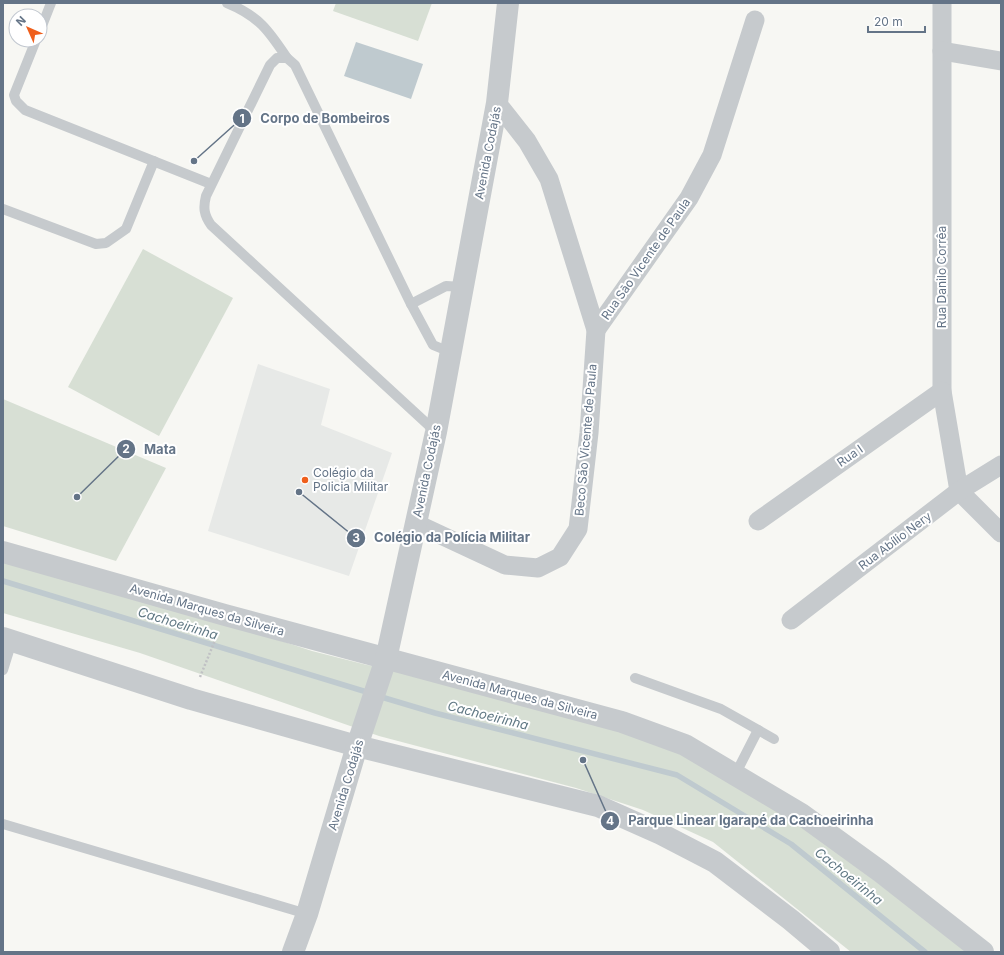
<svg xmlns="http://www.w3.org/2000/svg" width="1004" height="955" font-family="Inter,sans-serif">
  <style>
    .built { fill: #e7e9e7 }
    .green { fill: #d7dfd4 }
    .water { fill: #bfcacf }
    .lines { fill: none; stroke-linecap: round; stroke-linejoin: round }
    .stream { stroke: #bfcacf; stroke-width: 5.5 }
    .path { stroke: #c0c1c4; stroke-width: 2.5; stroke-dasharray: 2 2; stroke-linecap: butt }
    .service { stroke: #c6cacd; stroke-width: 10 }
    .minor { stroke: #c6cacd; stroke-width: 19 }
    .tertiary { stroke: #c6cacd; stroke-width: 22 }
    .poi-dot { fill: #ef5f1c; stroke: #fff; stroke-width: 1.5 }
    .labels { text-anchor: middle; stroke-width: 4; stroke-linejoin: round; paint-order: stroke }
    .street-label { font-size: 12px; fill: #647487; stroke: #fff }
    .poi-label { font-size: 12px; fill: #647487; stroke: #fff; text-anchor: start }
    .water-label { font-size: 13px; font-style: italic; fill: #5f7783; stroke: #fff }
    .leader { fill: none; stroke: #647487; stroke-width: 1.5 }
    .callout-dot { fill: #647487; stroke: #fff; stroke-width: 1.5 }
    .mark-label { font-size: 12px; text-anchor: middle; font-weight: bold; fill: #fff }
    .callout-label { font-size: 13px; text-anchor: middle; font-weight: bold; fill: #647487; stroke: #fff; stroke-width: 4; stroke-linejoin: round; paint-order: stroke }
  </style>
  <rect width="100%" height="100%" fill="#f7f7f3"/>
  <polygon class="built" points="258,364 330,389 321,425 392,453 349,576 208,531"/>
  <g class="green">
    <polygon points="336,3 432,3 418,41 333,11"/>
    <polygon points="143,249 233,298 159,436 68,387"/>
    <polygon points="3,399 166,468 116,561 3,526"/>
    <polygon points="3,550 312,651 367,665 401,670 680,748 812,833 969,952 851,952 713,842 643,810 576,788 379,736 140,653 3,613"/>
  </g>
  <polygon class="water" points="356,42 423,64 411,99 344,76"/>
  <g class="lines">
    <g class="stream">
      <polyline points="3,581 370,693"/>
      <polyline points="378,696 435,713 677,775 791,844 925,952"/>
    </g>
    <polyline class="path" points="200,677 218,633"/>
    <g class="service">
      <path d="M 227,3 C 259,16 269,31 287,58"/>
      <polyline points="40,31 51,3"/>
      <polyline points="36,40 14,95 16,101 25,110 211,184"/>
      <polyline points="3,209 96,244 106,243 126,229 154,161"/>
      <path d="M 411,304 L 295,65 L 287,58 L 277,58 L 270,65 L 206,196 C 203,208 204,215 211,225 L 436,432"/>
      <polyline points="450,352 433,345 411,304 446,286 463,287"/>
      <polyline points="3,670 12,641"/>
      <polyline points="635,678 721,709 774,739"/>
      <polyline points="735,775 758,730"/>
      <polyline points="3,824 307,914"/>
    </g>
    <g class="minor">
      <polyline points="942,3 942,391 959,491 1001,533"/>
      <polyline points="942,51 1001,61"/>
      <polyline points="596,330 689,198 712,155 755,20"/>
      <polyline points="758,521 942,391"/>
      <polyline points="415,523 505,565 538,568 560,557 578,529 589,433 596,330 549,179 527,141 497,103"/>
      <polyline points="791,620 959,491 1001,465"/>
    </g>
    <g class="tertiary">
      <polyline points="3,552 225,615 622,722 685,745 801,814 881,872 983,952"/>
      <polyline points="3,638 191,699 357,746 598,806 661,834 715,862 791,920 829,952"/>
      <polyline points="293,952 307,914 357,746 386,659 436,432 497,103 508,3"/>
    </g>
  </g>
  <circle class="poi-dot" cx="305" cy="480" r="4"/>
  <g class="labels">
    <g class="street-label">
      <text transform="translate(488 153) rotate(-79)" y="4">Avenida Codajás</text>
      <text transform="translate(646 259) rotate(-55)" y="4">Rua São Vicente de Paula</text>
      <text transform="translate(942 277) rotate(-90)" y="4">Rua Danilo Corrêa</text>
      <text transform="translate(586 440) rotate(-85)" y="4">Beco São Vicente de Paula</text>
      <text transform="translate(850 456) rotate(-35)" y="4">Rua I</text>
      <text transform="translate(427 471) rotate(-78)" y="4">Avenida Codajás</text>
      <text transform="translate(895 541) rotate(-37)" y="4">Rua Abílio Nery</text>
      <text transform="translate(207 610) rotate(16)" y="4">Avenida Marques da Silveira</text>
      <text transform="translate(520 695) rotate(15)" y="4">Avenida Marques da Silveira</text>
      <text transform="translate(346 785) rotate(-73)" y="4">Avenida Codajás</text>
    </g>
    <g class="poi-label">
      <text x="313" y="477">Colégio da<tspan x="313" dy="14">Policia Militar</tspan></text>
    </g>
    <g class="water-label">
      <text transform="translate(178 623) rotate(17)" y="5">Cachoeirinha</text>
      <text transform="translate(488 715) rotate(14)" y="5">Cachoeirinha</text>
      <text transform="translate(849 876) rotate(39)" y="5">Cachoeirinha</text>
    </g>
  </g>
  <path class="leader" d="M194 161L242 118M77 497L126 449M299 492L356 538M583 760L610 821"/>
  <g class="callout-dot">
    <circle cx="194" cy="161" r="4"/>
    <circle cx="77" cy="497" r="4"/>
    <circle cx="299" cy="492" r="4"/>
    <circle cx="583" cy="760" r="4"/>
    <circle cx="242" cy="118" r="10"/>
    <circle cx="126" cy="449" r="10"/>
    <circle cx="356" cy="538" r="10"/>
    <circle cx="610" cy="821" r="10"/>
  </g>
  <g class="mark-label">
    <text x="242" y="123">1</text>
    <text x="126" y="453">2</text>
    <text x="356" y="542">3</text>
    <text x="610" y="825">4</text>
  </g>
  <g class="callout-label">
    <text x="325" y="123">Corpo de Bombeiros</text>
    <text x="160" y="454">Mata</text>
    <text x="452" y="542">Colégio da Polícia Militar</text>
    <text x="751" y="825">Parque Linear Igarapé da Cachoeirinha</text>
  </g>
  <rect width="1004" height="955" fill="none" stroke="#647487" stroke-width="8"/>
  <g transform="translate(28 28) rotate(315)"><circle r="19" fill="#ffffff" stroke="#c1c7cf"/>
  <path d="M0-3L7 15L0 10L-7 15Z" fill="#ef5f1c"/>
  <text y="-6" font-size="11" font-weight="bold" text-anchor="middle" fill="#647487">N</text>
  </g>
  <path d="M868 26v6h57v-6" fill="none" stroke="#647487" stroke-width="2"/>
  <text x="874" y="26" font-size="12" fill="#647487" stroke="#ffffff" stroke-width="3" paint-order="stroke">20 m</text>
</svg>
